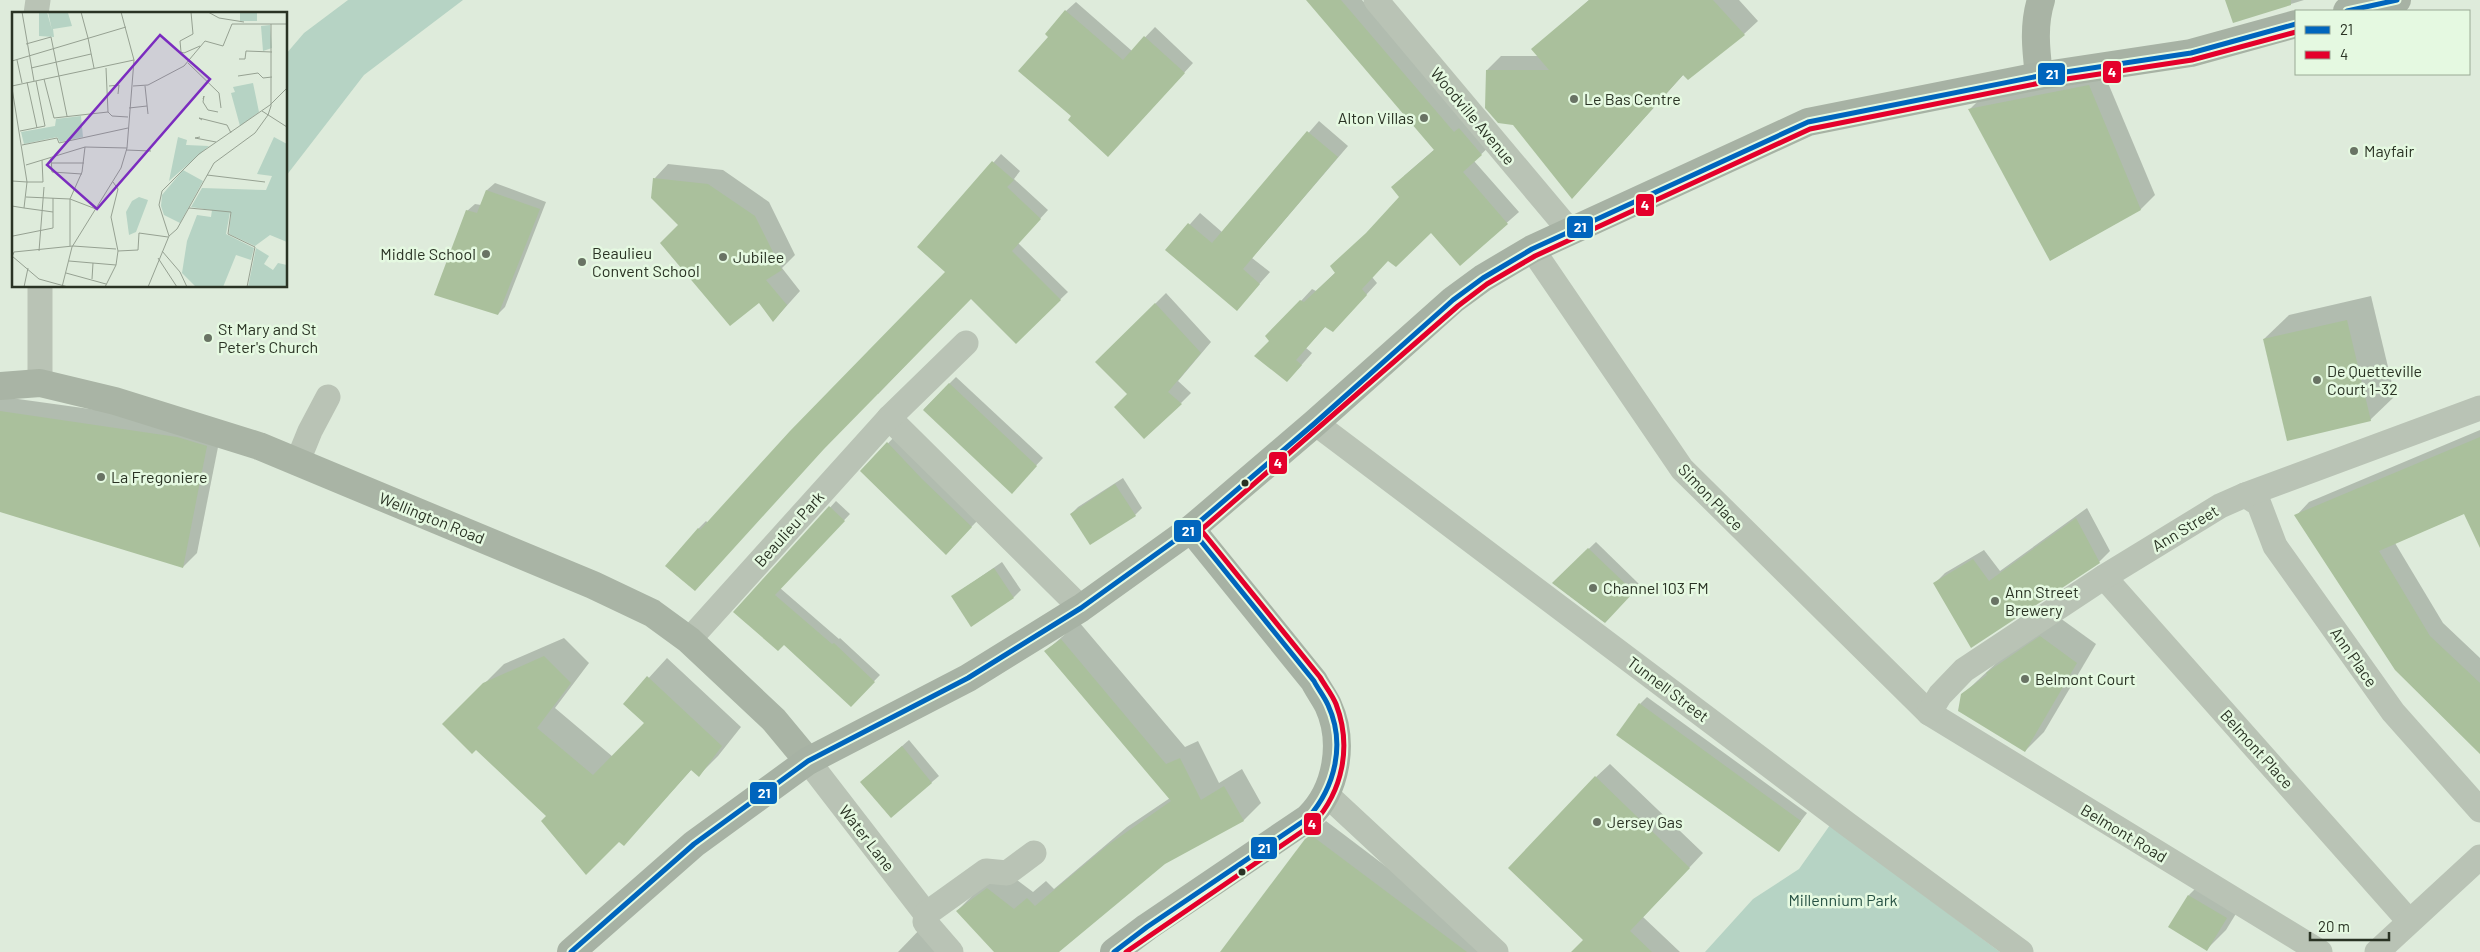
<svg xmlns="http://www.w3.org/2000/svg" width="2480" height="952" font-family="Barlow,sans-serif">
  <style>
    .green { fill: #b6d3c4 }
    .shadow { fill: #0003 }
    .building { fill: #aac09c }
    .lines { fill: none; stroke-linecap: round; stroke-linejoin: round }
    .street { stroke: #b9c3b5; stroke-width: 25 }
    .secondary { stroke: #a9b4a5; stroke-width: 28 }
    .primary { stroke: #a7b2a4; stroke-width: 28 }
    .bus-1-casing { stroke: #e5f9e1; stroke-width: 9 }
    .bus-2-casing { stroke: #e5f9e1; stroke-width: 9 }
    .bus-1 { stroke: #0065bd; stroke-width: 5 }
    .bus-2 { stroke: #e4002b; stroke-width: 5 }
    .poi-dot { fill: #697364; stroke: #e5f9e1; stroke-width: 2 }
    .bus-dot { fill: #2a3324; stroke: #e5f9e1; stroke-width: 2 }
    .labels { text-anchor: middle; stroke-width: 5; stroke-linejoin: round; paint-order: stroke }
    .poi-label { font-size: 16px; fill: #2a3324; stroke: #e5f9e1; text-anchor: start }
    .street-label { font-size: 16px; fill: #2a3324; stroke: #e5f9e1 }
    .park-label { font-size: 16px; fill: #275244; stroke: #e5f9e1 }
    .inset-road { fill: none; stroke: #96a192; stroke-width: 1 }
    .view { fill: #7b2cbf; fill-opacity: 0.15; stroke: #7b2cbf; stroke-width: 2.5 }
    .inset-edge { fill: none; stroke: #2a3324; stroke-width: 2.5 }
    .line-badge { stroke: #e5f9e1; stroke-width: 2 }
    .badge-label { font-size: 14px; text-anchor: middle; font-weight: bold; fill: #fff }
  </style>
  <rect width="100%" height="100%" fill="#deebdb"/>
  <g class="green">
    <polygon points="348,0 463,0 364,75 286,176 286,54 304,33"/>
    <polygon points="1830,825 2000,952 1705,952 1753,899 1799,869"/>
  </g>
  <g class="shadow">
    <polygon points="1314,0 1362,0 1466,122 1493,143 1474,161 1519,212 1460,264 1431,231 1389,259 1372,277 1377,283 1344,319 1326,326 1306,348 1312,353 1298,369 1271,341 1301,301 1312,289 1316,291 1336,272 1401,197 1404,176 1435,149"/>
    <polygon points="1589,0 1739,0 1758,21 1744,34 1684,74 1573,197 1487,70 1501,56 1539,56 1533,49"/>
    <polygon points="2227,0 2304,0 2234,21"/>
    <polygon points="1076,2 1132,51 1155,27 1193,63 1117,146 1073,116 1050,37 1066,11"/>
    <polygon points="2103,71 2155,195 2141,209 2051,260 1970,109 1983,96"/>
    <polygon points="1319,121 1348,146 1252,258 1270,272 1237,309 1167,250 1200,213 1222,232"/>
    <polygon points="1001,154 1020,171 1014,179 1048,210 1018,243 1068,292 1016,342 971,297 878,394 877,392 667,566 699,528 706,521 708,523 947,271 919,247"/>
    <polygon points="668,164 723,170 769,202 795,255 782,268 800,291 774,320 760,301 680,225 655,178"/>
    <polygon points="495,183 546,202 505,307 498,314 467,211 475,204 481,205 487,190"/>
    <polygon points="1166,293 1211,342 1178,381 1191,393 1181,403 1128,394 1097,362"/>
    <polygon points="2371,296 2395,396 2370,420 2264,339 2289,315"/>
    <polygon points="956,377 1043,458 1018,485 924,409"/>
    <polygon points="0,399 18,399 191,423 221,432 197,553 183,567 0,511"/>
    <polygon points="2480,430 2480,515 2465,513 2395,543 2443,623 2480,658 2480,752 2296,516 2309,502"/>
    <polygon points="895,436 979,519 946,553 862,471"/>
    <polygon points="1123,478 1142,508 1135,515 1071,514 1078,507"/>
    <polygon points="836,501 850,514 780,588 839,639 840,638 880,675 851,705 784,643 735,612"/>
    <polygon points="2087,508 2110,551 2099,562 1972,646 1935,583 1945,573 1984,550 2000,571"/>
    <polygon points="1596,542 1640,585 1604,622 1553,583"/>
    <polygon points="1002,562 1021,590 1014,597 953,596"/>
    <polygon points="2060,618 2096,644 2044,732 2025,751 1962,695 2006,654"/>
    <polygon points="1079,622 1185,747 1198,741 1219,783 1242,769 1261,803 1244,820 1164,863 1058,952 996,952 957,911 975,893 1005,871 1033,892 1046,881 1054,889 1127,827 1170,798 1046,651"/>
    <polygon points="564,638 589,663 555,708 613,757 646,723 625,704 667,658 741,727 718,756 699,775 692,769 624,844 619,840 547,816 476,748 444,724 504,664"/>
    <polygon points="1647,697 1807,813 1778,851 1640,704"/>
    <polygon points="909,740 939,776 891,817 861,782"/>
    <polygon points="1610,764 1703,853 1643,917 1680,952 1573,952 1584,940 1596,777"/>
    <polygon points="1326,821 1499,952 1222,952 1306,840"/>
    <polygon points="2208,876 2245,899 2226,930 2207,949 2189,895"/>
    <polygon points="927,922 958,952 898,952"/>
  </g>
  <g class="building">
    <polygon points="1306,0 1341,0 1454,132 1459,128 1482,155 1463,172 1508,224 1460,266 1431,233 1396,267 1388,261 1362,289 1367,295 1333,332 1325,327 1296,360 1302,365 1287,382 1254,356 1269,341 1265,336 1300,300 1304,302 1335,273 1330,266 1366,233 1399,197 1391,187 1434,150"/>
    <polygon points="1589,0 1713,0 1745,35 1688,80 1683,75 1572,199 1513,125 1498,123 1485,108 1486,70 1549,70 1531,49"/>
    <polygon points="2225,0 2291,0 2291,5 2233,23"/>
    <polygon points="1065,10 1123,60 1144,36 1185,73 1108,157 1068,120 1071,116 1018,71 1048,37 1045,34"/>
    <polygon points="2089,85 2141,210 2050,261 1968,109"/>
    <polygon points="1307,131 1338,157 1243,269 1260,284 1237,311 1165,250 1188,223 1212,243"/>
    <polygon points="992,161 1014,180 1007,187 1041,219 1012,251 1061,300 1016,344 971,299 824,449 695,591 665,566 698,528 700,530 790,431 945,272 917,247"/>
    <polygon points="653,178 708,184 755,216 782,270 766,280 787,305 773,322 759,303 730,326 660,243 678,225 651,198"/>
    <polygon points="486,190 540,209 498,315 434,295 466,210 477,213"/>
    <polygon points="1155,303 1201,353 1168,392 1182,404 1144,439 1114,407 1127,394 1095,362"/>
    <polygon points="2347,320 2371,421 2287,441 2263,339"/>
    <polygon points="949,383 1037,466 1012,494 923,410"/>
    <polygon points="0,411 177,437 207,446 183,568 0,512"/>
    <polygon points="2480,437 2480,548 2464,514 2379,551 2430,636 2480,683 2480,754 2395,670 2294,515"/>
    <polygon points="887,442 922,479 972,527 946,555 860,471"/>
    <polygon points="1115,484 1136,516 1090,545 1070,514"/>
    <polygon points="829,506 845,521 775,595 832,644 834,643 875,682 851,707 784,645 778,651 733,612"/>
    <polygon points="2076,518 2100,563 1971,648 1933,583 1973,559 1989,581"/>
    <polygon points="1588,548 1634,592 1605,623 1552,583"/>
    <polygon points="994,568 1014,598 971,627 951,596"/>
    <polygon points="2040,636 2077,663 2025,752 1958,711 1961,694 1987,675 1986,673"/>
    <polygon points="1061,639 1166,764 1180,758 1201,800 1224,786 1244,821 1165,864 1059,952 994,952 956,911 987,888 1014,909 1027,898 1035,906 1108,845 1171,801 1044,651"/>
    <polygon points="544,656 571,683 537,728 593,775 644,723 623,704 647,676 722,746 699,777 691,770 624,846 619,842 586,875 541,821 546,816 476,750 472,754 442,724 483,683"/>
    <polygon points="1639,703 1801,821 1779,852 1616,735"/>
    <polygon points="902,746 932,783 891,818 860,782"/>
    <polygon points="1595,776 1690,868 1630,931 1652,952 1571,952 1583,940 1508,868"/>
    <polygon points="1311,835 1467,952 1220,952 1305,839"/>
    <polygon points="2188,895 2227,918 2207,951 2168,927"/>
  </g>
  <g class="lines">
    <g class="street">
      <polyline points="1376,0 1570,231"/>
      <polyline points="36,14 38,0"/>
      <polyline points="1532,249 1682,469 1929,713 2320,952"/>
      <polyline points="40,286 40,383"/>
      <polyline points="889,418 1081,608"/>
      <polyline points="1315,423 1847,824 2021,952"/>
      <polyline points="297,463 310,431 328,397"/>
      <polyline points="2245,495 2259,504 2275,546 2393,712 2480,810"/>
      <polyline points="2104,577 2409,921"/>
      <polyline points="689,640 889,418 966,343"/>
      <polyline points="1929,713 1940,695 1964,670 2104,577 2220,506 2245,495 2480,408"/>
      <polyline points="808,761 926,914"/>
      <polyline points="1327,795 1496,952"/>
      <polyline points="951,952 925,922 926,914 986,871 1007,873 1034,853"/>
      <polyline points="2377,952 2480,857"/>
    </g>
    <g class="secondary">
      <path d="M 2039,76 C 2036,50 2033,25 2041,0"/>
      <polyline points="0,386 40,383 115,401 259,446 593,585 652,613 689,640 774,720 808,761"/>
    </g>
    <g class="primary">
      <polyline points="2347,11 2397,0"/>
      <polyline points="571,952 694,844 808,761 968,678 1081,608 1191,529 1315,423 1453,300 1483,278 1532,249 1808,122 2039,76 2191,53 2296,24"/>
      <path d="M 1114,952 L 1147,927 L 1308,818 C 1337,790 1345,742 1328,705 C 1324,697 1318,689 1314,681 L 1191,529"/>
    </g>
    <g class="bus-1-casing">
      <g id="bus-1">
        <polyline points="2347,11 2397,0"/>
        <polyline points="571,952 694,844 808,761 968,678 1081,608 1191,529 1315,423 1453,300 1483,278 1532,249 1808,122 2039,76 2191,53 2296,24"/>
        <path d="M 1114,952 L 1147,927 L 1308,818 C 1335,787 1346,744 1328,705 C 1324,696 1318,689 1314,681 L 1191,529"/>
      </g>
    </g>
    <g class="bus-2-casing">
      <path id="bus-2" d="M 1126,952 L 1313,824 C 1343,791 1352,746 1336,704 C 1332,694 1325,686 1320,677 L 1201,530 L 1458,306 L 1487,284 L 1535,256 L 1810,129 L 2040,83 L 2192,60 L 2296,32"/>
    </g>
    <use href="#bus-1" class="bus-1"/>
    <use href="#bus-2" class="bus-2"/>
  </g>
  <g class="poi-dot">
    <circle cx="1574" cy="99" r="5"/>
    <circle cx="1424" cy="118" r="5"/>
    <circle cx="2354" cy="151" r="5"/>
    <circle cx="486" cy="254" r="5"/>
    <circle cx="723" cy="257" r="5"/>
    <circle cx="582" cy="262" r="5"/>
    <circle cx="208" cy="338" r="5"/>
    <circle cx="2317" cy="380" r="5"/>
    <circle cx="101" cy="477" r="5"/>
    <circle cx="1593" cy="588" r="5"/>
    <circle cx="1995" cy="601" r="5"/>
    <circle cx="2025" cy="679" r="5"/>
    <circle cx="1597" cy="822" r="5"/>
  </g>
  <g class="bus-dot">
    <circle cx="1245" cy="483" r="4.5"/>
    <circle cx="1242" cy="872" r="4.5"/>
  </g>
  <g class="labels">
    <g class="poi-label">
      <text x="1584" y="105">Le Bas Centre</text>
      <text x="1414" y="124" text-anchor="end">Alton Villas</text>
      <text x="2364" y="157">Mayfair</text>
      <text x="592" y="259">Beaulieu<tspan x="592" dy="18">Convent School</tspan></text>
      <text x="476" y="260" text-anchor="end">Middle School</text>
      <text x="733" y="263">Jubilee</text>
      <text x="218" y="335">St Mary and St<tspan x="218" dy="18">Peter's Church</tspan></text>
      <text x="2327" y="377">De Quetteville<tspan x="2327" dy="18">Court 1-32</tspan></text>
      <text x="111" y="483">La Fregoniere</text>
      <text x="1603" y="594">Channel 103 FM</text>
      <text x="2005" y="598">Ann Street<tspan x="2005" dy="18">Brewery</tspan></text>
      <text x="2035" y="685">Belmont Court</text>
      <text x="1607" y="828">Jersey Gas</text>
    </g>
    <g class="street-label">
      <text transform="translate(1473 116) rotate(50)" y="6">Woodville Avenue</text>
      <text transform="translate(1711 497) rotate(46)" y="6">Simon Place</text>
      <text transform="translate(432 518) rotate(22)" y="6">Wellington Road</text>
      <text transform="translate(2185 528) rotate(-31)" y="6">Ann Street</text>
      <text transform="translate(789 529) rotate(-48)" y="6">Beaulieu Park</text>
      <text transform="translate(2354 657) rotate(55)" y="6">Ann Place</text>
      <text transform="translate(1668 689) rotate(37)" y="6">Tunnell Street</text>
      <text transform="translate(2257 749) rotate(48)" y="6">Belmont Place</text>
      <text transform="translate(2124 833) rotate(31)" y="6">Belmont Road</text>
      <text transform="translate(867 838) rotate(52)" y="6">Water Lane</text>
    </g>
    <g class="park-label">
      <text x="1843" y="906">Millennium Park</text>
    </g>
  </g>
  <g transform="translate(12 12)">
    <rect width="275" height="275" fill="#deebdb"/>
    <path d="M 27,0 L 35,0 L 40,18 L 36,0 L 60,0 L 56,1 L 60,14 L 41,17 L 42,25 L 27,24 ZM 228,0 L 245,0 L 245,9 L 228,9 ZM 258,13 L 260,36 L 251,39 L 249,14 ZM 241,71 L 247,100 L 228,114 L 219,81 L 223,80 L 221,75 ZM 69,104 L 71,125 L 48,130 L 45,125 L 12,132 L 9,120 L 43,114 L 44,107 ZM 166,125 L 175,128 L 174,133 L 197,134 L 157,169 ZM 262,125 L 275,132 L 275,230 L 258,223 L 243,234 L 217,222 L 219,201 L 179,195 L 190,176 L 254,178 L 260,164 L 245,162 ZM 171,158 L 191,169 L 168,211 L 152,203 L 149,194 L 150,183 ZM 127,185 L 136,188 L 135,191 L 124,220 L 117,223 L 114,200 L 120,189 ZM 200,198 L 218,200 L 214,222 L 242,236 L 239,248 L 224,243 L 211,275 L 184,275 L 170,261 L 175,229 L 185,203 L 199,205 ZM 244,236 L 257,244 L 252,252 L 261,258 L 266,251 L 275,253 L 275,275 L 236,275 Z" fill="#b6d3c4"/>
    <path class="inset-road" d="M 10,0 L 22,69M 69,0 L 76,26M 179,0 L 181,22 L 168,29 L 169,40 L 172,41 L 188,34M 196,0 L 207,6 L 232,10M 76,26 L 82,56M 14,32 L 39,25 L 55,104M 227,47 L 233,47 L 234,39 L 260,40M 5,48 L 10,71M 0,49 L 114,15M 176,51 L 207,81 L 209,96M 19,56 L 79,42M 94,56 L 96,100 L 100,104 L 116,105M 226,64 L 246,61 L 251,66 L 260,65M 32,67 L 42,106 L 96,100M 15,70 L 25,116M 0,74 L 122,48M 97,74 L 107,73 L 106,82M 121,74 L 136,73 L 172,54 L 193,29 L 211,34 L 220,12 L 275,12M 133,74 L 136,102M 0,76 L 15,170 L 12,196 L 0,194M 191,87 L 192,84 L 191,90 L 196,98 L 206,100M 117,96 L 135,94M 250,99 L 275,115M 190,108 L 187,106 L 215,113 L 219,121M 8,119 L 33,114 L 24,69M 188,125 L 183,126 L 204,130M 10,133 L 45,126 L 47,131 L 116,116M 114,138 L 139,139M 39,146 L 40,160 L 70,162M 40,151 L 72,151M 14,153 L 73,135 L 115,136M 195,163 L 253,170M 0,169 L 15,170M 15,170 L 31,170 L 30,148M 14,185 L 58,187 L 84,197M 12,196 L 41,200M 177,196 L 219,200 L 216,222 L 243,235 L 235,275M 1,224 L 41,216 L 41,186M 157,224 L 165,217 L 202,151 L 243,121 L 256,103 L 259,94 L 259,12M 58,234 L 58,187 L 70,160 L 73,135M 61,234 L 104,237M 27,239 L 32,175M 106,239 L 126,238 L 127,221 L 156,225M 150,239 L 168,260 L 175,275M 0,244 L 27,267 L 56,275M 0,245 L 2,240 L 61,234M 146,246 L 165,275M 57,249 L 104,253M 54,261 L 94,272M 80,267 L 81,251M 12,275 L 16,256M 50,275 L 60,235 L 109,156 L 115,136 L 122,48 L 109,0M 93,275 L 104,253 L 106,239 L 99,205 L 106,177 L 101,170M 136,275 L 157,224 L 147,193 L 150,179 L 187,142 L 258,93 L 275,76"/>
    <path class="view" d="M 148,23 L 198,67 L 85,197 L 35,153 Z"/>
    <rect width="275" height="275" class="inset-edge"/>
  </g>
  <g class="line-badge">
    <rect x="2102" y="60" width="20" height="24" rx="5" fill="#e4002b"/>
    <rect x="2037" y="62" width="29" height="24" rx="5" fill="#0065bd"/>
    <rect x="1635" y="193" width="20" height="24" rx="5" fill="#e4002b"/>
    <rect x="1566" y="215" width="28" height="24" rx="5" fill="#0065bd"/>
    <rect x="1268" y="451" width="20" height="24" rx="5" fill="#e4002b"/>
    <rect x="1173" y="519" width="29" height="24" rx="5" fill="#0065bd"/>
    <rect x="749" y="781" width="29" height="24" rx="5" fill="#0065bd"/>
    <rect x="1303" y="812" width="19" height="24" rx="5" fill="#e4002b"/>
    <rect x="1250" y="836" width="28" height="24" rx="5" fill="#0065bd"/>
  </g>
  <g class="badge-label">
    <text x="2112" y="77">4</text>
    <text x="2052" y="79">21</text>
    <text x="1645" y="210">4</text>
    <text x="1580" y="232">21</text>
    <text x="1278" y="468">4</text>
    <text x="1188" y="536">21</text>
    <text x="764" y="798">21</text>
    <text x="1312" y="829">4</text>
    <text x="1264" y="853">21</text>
  </g>
  <rect x="2295" y="10" width="175" height="65" fill="#e5f9e1" stroke="#9aaa95"/>
  <rect x="2305" y="26" width="25" height="8" fill="#0065bd" stroke="#9aaa95"/>
  <text x="2340" y="35" font-size="15" fill="#2a3324">21</text>
  <rect x="2305" y="51" width="25" height="8" fill="#e4002b" stroke="#9aaa95"/>
  <text x="2340" y="60" font-size="15" fill="#2a3324">4</text>
  <path d="M2310 932v8h79v-8" fill="none" stroke="#2a3324" stroke-width="2.5"/>
  <text x="2318" y="932" font-size="15" fill="#2a3324" stroke="#e5f9e1" stroke-width="4" paint-order="stroke">20 m</text>
</svg>
